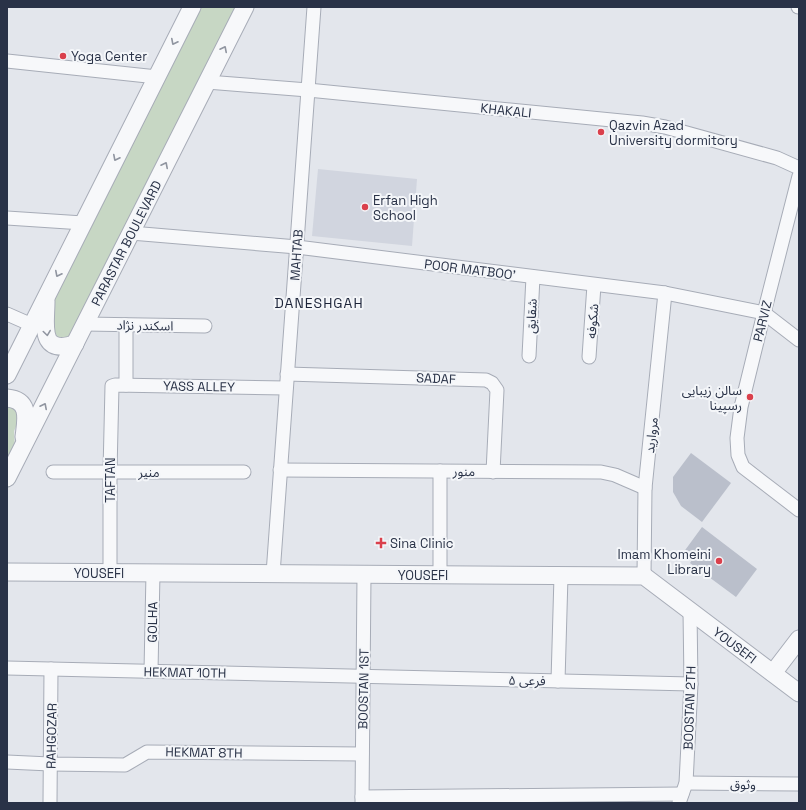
<svg xmlns="http://www.w3.org/2000/svg" width="806" height="810" font-family="'Space Grotesk','Noto Sans Arabic',sans-serif">
  <style>
    .built { fill: #d1d5df }
    .green { fill: #c7d7c4 }
    .building { fill: #babfcb }
    .lines { fill: none; stroke-linecap: round; stroke-linejoin: round }
    .minor-casing { stroke: #a7acb7; stroke-width: 15 }
    .tertiary-casing { stroke: #a7acb7; stroke-width: 19 }
    .minor { stroke: #f7f8fa; stroke-width: 13 }
    .tertiary { stroke: #f7f8fa; stroke-width: 17 }
    .oneway { stroke: #9095a0 }
    .poi-dot { fill: #da404c; stroke: #f4f6f9; stroke-width: 1.5 }
    .labels { text-anchor: middle; stroke-width: 4; stroke-linejoin: round; paint-order: stroke }
    .poi-label { font-size: 13px; fill: #293247; stroke: #f4f6f9; text-anchor: start }
    .street-label { font-size: 13px; fill: #293247; stroke: #f4f6f9 }
    .neighbourhood-label { font-size: 14px; letter-spacing: 1px; fill: #1b2338; stroke: #f4f6f9 }
  </style>
  <rect width="100%" height="100%" fill="#e3e6ec"/>
  <polygon class="built" points="318,169 417,179 412,246 312,236"/>
  <g class="green">
    <polygon points="200,7 237,7 73,334 58,341 56,334 50,327 55,314 52,304"/>
    <polygon points="16,405 23,412 14,431 15,452 7,467 7,408"/>
  </g>
  <g class="building">
    <polygon points="691,453 731,483 702,522 681,506 673,492 673,477"/>
    <polygon points="702,527 757,569 736,597 690,563 692,560 683,553"/>
  </g>
  <g class="lines">
    <g class="minor-casing">
      <g id="minor">
        <polyline points="798,7 799,7"/>
        <polyline points="7,61 157,77"/>
        <polyline points="207,82 308,90 642,123 665,127 777,158 799,168"/>
        <polyline points="799,176 764,313 741,407 737,438 738,455 743,467 799,510"/>
        <polyline points="7,218 83,223"/>
        <polyline points="131,233 297,247 665,293 764,313 799,340"/>
        <polyline points="7,314 32,325"/>
        <polyline points="85,324 205,326"/>
        <polyline points="126,325 126,385"/>
        <polyline points="529,356 533,277"/>
        <polyline points="589,357 594,285"/>
        <polyline points="287,374 486,380 492,383 497,390 493,472"/>
        <polyline points="280,470 601,472 615,475 645,488"/>
        <polyline points="53,472 244,472"/>
        <polyline points="110,573 110,472 112,386 115,385 286,388"/>
        <polyline points="273,574 314,7"/>
        <polyline points="440,575 440,471"/>
        <polyline points="644,576 645,488 665,293"/>
        <polyline points="7,668 691,684"/>
        <polyline points="151,671 153,573"/>
        <polyline points="558,681 561,576"/>
        <polyline points="7,762 50,764 125,765 147,752 362,754"/>
        <polyline points="686,783 799,784"/>
        <polyline points="362,797 682,794"/>
        <polyline points="50,803 51,669"/>
        <polyline points="362,803 364,575"/>
        <polyline points="679,803 686,783 691,684 690,611"/>
      </g>
    </g>
    <g class="tertiary-casing">
      <g id="tertiary">
        <path d="M 46,301 C 46,325 38,355 75,344"/>
        <polyline points="7,375 192,7"/>
        <path d="M 7,398 C 31,400 26,420 24,437"/>
        <polyline points="7,478 245,7"/>
        <polyline points="7,572 644,576 799,693"/>
        <polyline points="773,673 799,639"/>
      </g>
    </g>
    <use href="#minor" class="minor"/>
    <use href="#tertiary" class="tertiary"/>
  </g>
  <defs><path id="oneway-chevron" d="M-2-3.5L2.5 0L-2 3.5" fill="none" stroke-width="1.6" stroke-linecap="round" stroke-linejoin="round"/></defs>
  <g class="oneway">
    <use href="#oneway-chevron" transform="translate(174 42) rotate(117)"/>
    <use href="#oneway-chevron" transform="translate(224 49) rotate(-63)"/>
    <use href="#oneway-chevron" transform="translate(116 158) rotate(117)"/>
    <use href="#oneway-chevron" transform="translate(165 165) rotate(-63)"/>
    <use href="#oneway-chevron" transform="translate(58 274) rotate(117)"/>
    <use href="#oneway-chevron" transform="translate(47 333) rotate(82)"/>
    <use href="#oneway-chevron" transform="translate(44 406) rotate(-63)"/>
  </g>
  <g class="poi-dot">
    <circle cx="63" cy="56" r="4"/>
    <circle cx="601" cy="132" r="4"/>
    <circle cx="365" cy="207" r="4"/>
    <circle cx="750" cy="397" r="4"/>
    <path d="M379 537h4v4h4v4h-4v4h-4v-4h-4v-4h4z"/>
    <circle cx="719" cy="561" r="4"/>
  </g>
  <g class="labels">
    <g class="poi-label">
      <text x="71" y="61">Yoga Center</text>
      <text x="609" y="130">Qazvin Azad<tspan x="609" dy="15">University dormitory</tspan></text>
      <text x="373" y="205">Erfan High<tspan x="373" dy="15">School</tspan></text>
      <text x="742" y="395" text-anchor="end">سالن زیبایی<tspan x="742" dy="15">رسپینا</tspan></text>
      <text x="390" y="548">Sina Clinic</text>
      <text x="711" y="559" text-anchor="end">Imam Khomeini<tspan x="711" dy="15">Library</tspan></text>
    </g>
    <g class="street-label">
      <text transform="translate(506 110) rotate(6)" y="5">KHAKALI</text>
      <text transform="translate(126 243) rotate(-63)" y="5">PARASTAR BOULEVARD</text>
      <text transform="translate(296 255) rotate(-86)" y="5">MAHTAB</text>
      <text transform="translate(470 269) rotate(7)" y="5">POOR MATBOO'</text>
      <text transform="translate(531 316) rotate(-87)" y="5">شقایق</text>
      <text transform="translate(592 321) rotate(-85)" y="5">شکوفه</text>
      <text transform="translate(762 321) rotate(-76)" y="5">PARVIZ</text>
      <text transform="translate(145 325) rotate(1)" y="5">اسکندر نژاد</text>
      <text transform="translate(436 378) rotate(2)" y="5">SADAF</text>
      <text transform="translate(199 386) rotate(1)" y="5">YASS ALLEY</text>
      <text transform="translate(651 435) rotate(-84)" y="5">مروارید</text>
      <text transform="translate(464 471) rotate(1)" y="5">منور</text>
      <text x="149" y="477">منیر</text>
      <text transform="translate(110 480) rotate(-90)" y="5">TAFTAN</text>
      <text x="99" y="578">YOUSEFI</text>
      <text x="423" y="580">YOUSEFI</text>
      <text transform="translate(152 622) rotate(-89)" y="5">GOLHA</text>
      <text transform="translate(735 645) rotate(37)" y="5">YOUSEFI</text>
      <text transform="translate(185 672) rotate(1)" y="5">HEKMAT 10TH</text>
      <text transform="translate(527 680) rotate(1)" y="5">فرعی ۵</text>
      <text transform="translate(363 689) rotate(-89)" y="5">BOOSTAN 1ST</text>
      <text transform="translate(689 708) rotate(-88)" y="5">BOOSTAN 2TH</text>
      <text transform="translate(51 736) rotate(-89)" y="5">RAHGOZAR</text>
      <text transform="translate(204 752) rotate(1)" y="5">HEKMAT 8TH</text>
      <text transform="translate(743 784) rotate(1)" y="5">وثوق</text>
    </g>
    <g class="neighbourhood-label">
      <text x="319" y="308">DANESHGAH</text>
    </g>
  </g>
  <rect width="806" height="810" fill="none" stroke="#293247" stroke-width="16"/>
</svg>
